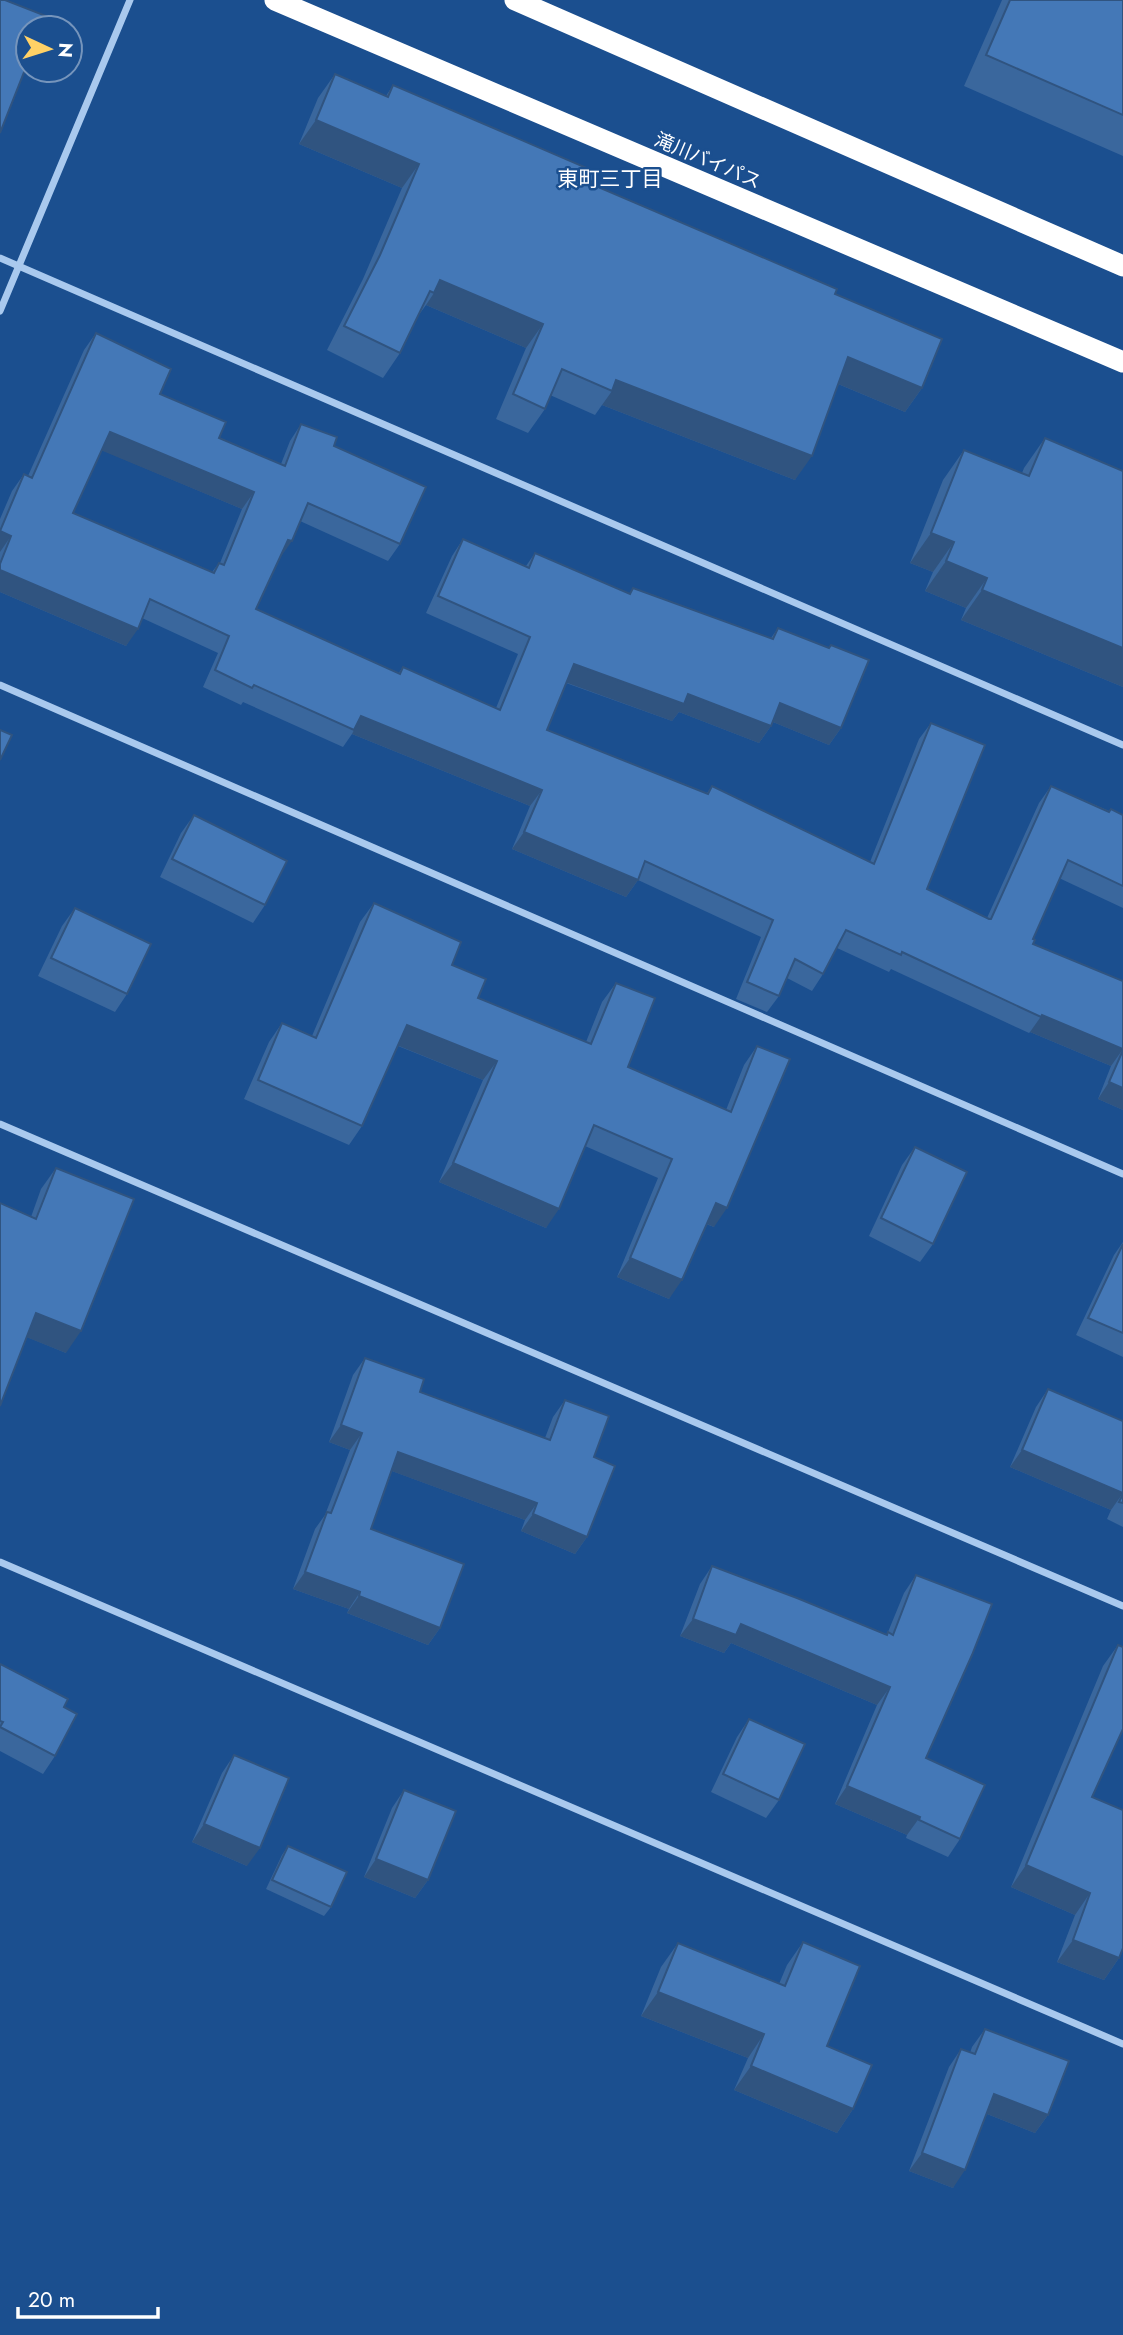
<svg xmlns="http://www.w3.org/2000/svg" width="1123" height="2335" font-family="Jost,'Noto Sans JP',sans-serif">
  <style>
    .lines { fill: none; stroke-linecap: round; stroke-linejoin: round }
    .street { stroke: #a9c9ee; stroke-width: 7 }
    .highway { stroke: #fff; stroke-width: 21 }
    .wall { fill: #3a679d; fill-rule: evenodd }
    .shaded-wall { fill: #305480 }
    .building { fill: #4478b7; stroke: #305480; stroke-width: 2; fill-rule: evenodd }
    .labels { text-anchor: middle; stroke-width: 5; stroke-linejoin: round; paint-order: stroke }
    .street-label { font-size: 19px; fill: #fff; stroke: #1b4f8f }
    .neighbourhood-label { font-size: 21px; fill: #fff; stroke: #1b4f8f }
  </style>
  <rect width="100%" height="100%" fill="#1b4f8f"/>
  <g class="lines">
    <g class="street">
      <polyline points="0,258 1123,745"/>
      <polyline points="0,311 130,0"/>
      <polyline points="0,685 1123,1174"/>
      <polyline points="0,1124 1123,1606"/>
      <polyline points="0,1562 1123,2044"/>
    </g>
    <g class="highway">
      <polyline points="275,0 1123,362"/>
      <polyline points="515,0 1123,266"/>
    </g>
  </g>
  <g class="wall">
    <polygon points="1002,0 1123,0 1123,156 964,86"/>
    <polygon points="335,74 386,96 393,85 591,184 835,294 922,388 905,412 838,384 795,480 602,405 595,415 550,395 545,409 528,433 496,419 526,348 426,305 418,316 400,353 383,378 327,350 363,279 402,188 299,144 318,98"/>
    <path d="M 96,333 L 160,394 L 219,438 L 281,464 L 290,441 L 301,424 L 334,446 L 400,544 L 388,561 L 300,521 L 280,558 L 256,609 L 398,674 L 403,667 L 496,708 L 518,654 L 426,613 L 452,556 L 463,539 L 526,566 L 535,553 L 629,594 L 633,588 L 771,638 L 778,628 L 829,648 L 831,645 L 841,728 L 829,745 L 773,722 L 771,726 L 759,743 L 679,712 L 672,721 L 566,683 L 547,730 L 707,793 L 712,786 L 870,862 L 919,739 L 931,723 L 927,889 L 987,918 L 1039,803 L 1051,786 L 1109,811 L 1123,815 L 1123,908 L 1059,878 L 1033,939 L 1033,944 L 1123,981 L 1123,1110 L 1098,1099 L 1111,1066 L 1030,1032 L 1029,1033 L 891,969 L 889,972 L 837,948 L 823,974 L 812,991 L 787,978 L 779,996 L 767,1012 L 736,999 L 761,937 L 638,880 L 626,897 L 512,849 L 530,806 L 352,734 L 343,747 L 243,702 L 241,705 L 203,687 L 218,653 L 142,618 L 126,646 L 0,592 L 0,519 L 12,491 L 24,474 L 28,476 L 84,350 ZM 102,450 L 242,509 L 220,563 L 219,563 L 212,572 L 73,513 Z"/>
    <polygon points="1045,438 1123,471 1123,687 961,620 966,608 925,591 933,572 910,563 943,480 964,450 1022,473 1024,468"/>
    <polygon points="194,815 265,905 253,923 160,877 181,833"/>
    <polygon points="374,903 452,965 478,998 586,1042 602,1002 616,983 628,1067 726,1110 744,1065 757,1046 714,1227 706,1224 669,1299 617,1277 658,1178 585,1146 546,1228 439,1182 483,1080 398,1046 362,1126 349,1145 244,1099 269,1042 282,1023 312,1036 360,922"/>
    <polygon points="75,908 127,994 115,1012 38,976 62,926"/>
    <polygon points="915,1147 933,1244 920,1262 869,1236 902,1165"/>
    <polygon points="56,1168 66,1353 27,1337 31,1217 41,1189"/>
    <polygon points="1123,1242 1123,1357 1076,1335 1114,1255"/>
    <polygon points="365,1358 420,1392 545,1438 553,1417 565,1400 594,1457 587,1537 575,1554 521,1531 525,1520 392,1471 371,1529 440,1628 428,1645 347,1613 349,1609 293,1589 315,1529 325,1515 350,1450 329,1442 353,1375"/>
    <polygon points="1048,1389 1123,1421 1123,1527 1107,1519 1111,1510 1010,1467 1036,1407"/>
    <polygon points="712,1566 886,1635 888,1632 904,1593 916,1575 926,1758 960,1839 948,1857 906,1838 907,1835 835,1804 877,1705 731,1643 724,1653 680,1636 700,1584"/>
    <polygon points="1118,1645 1092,1797 1119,1958 1104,1980 1057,1962 1075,1915 1011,1887 1103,1666"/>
    <polygon points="0,1664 64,1707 55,1756 43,1774 0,1751"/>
    <polygon points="749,1719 779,1800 766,1818 711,1792 737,1737"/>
    <polygon points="234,1755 247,1866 192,1842 222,1773"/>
    <polygon points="404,1790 428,1880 415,1898 364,1877 392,1808"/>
    <polygon points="288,1846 331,1907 324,1916 266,1889 282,1855"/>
    <polygon points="803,1942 827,2046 853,2109 837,2133 734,2090 748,2058 641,2016 661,1967 678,1943 779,1984 787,1965"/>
    <polygon points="985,2029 1048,2115 1035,2133 987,2114 953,2188 909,2171 949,2067 961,2049 970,2053 972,2047"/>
  </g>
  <g class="shaded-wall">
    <polygon points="316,120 419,164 402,188 299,144"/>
    <polygon points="440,280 543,324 526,348 426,305 434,293"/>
    <polygon points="848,357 922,388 905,412 831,381"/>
    <polygon points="616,380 812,456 795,480 602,405 612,391"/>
    <polygon points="110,432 254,492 242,509 98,449"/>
    <polygon points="0,531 11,536 0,552"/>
    <polygon points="931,533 954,542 933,572 910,563"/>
    <polygon points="288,540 292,541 280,558"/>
    <polygon points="946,561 987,578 966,608 925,591"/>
    <polygon points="0,570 138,629 126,646 0,592"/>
    <polygon points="982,590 1123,648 1123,687 961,620"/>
    <polygon points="574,664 688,694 771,726 759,743 679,712 672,721 562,681"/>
    <polygon points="780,703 841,728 829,745 768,720"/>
    <polygon points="361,716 542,790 530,806 352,734"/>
    <polygon points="524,832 638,880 626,897 512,849"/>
    <polygon points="1042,1015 1123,1049 1111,1066 1030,1032"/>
    <polygon points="407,1025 497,1061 483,1080 394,1044"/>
    <polygon points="1109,1082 1123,1088 1123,1110 1098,1099"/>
    <polygon points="453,1163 559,1209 546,1228 439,1182"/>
    <polygon points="716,1203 727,1208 714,1227 702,1222"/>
    <polygon points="630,1258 682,1280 669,1299 617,1277"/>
    <polygon points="36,1313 81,1331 66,1353 21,1335"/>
    <polygon points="341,1425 362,1433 350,1450 329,1442"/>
    <polygon points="1022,1450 1123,1493 1111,1510 1010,1467"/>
    <polygon points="398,1452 537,1503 525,1520 386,1469"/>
    <polygon points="533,1514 587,1537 575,1554 521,1531"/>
    <polygon points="305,1572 360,1592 349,1609 293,1589"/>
    <polygon points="359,1596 440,1628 428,1645 347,1613"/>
    <polygon points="693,1619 741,1624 890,1687 877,1705 731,1643 724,1653 680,1636"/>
    <polygon points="847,1786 920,1817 907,1835 835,1804"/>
    <polygon points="204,1824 260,1848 247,1866 192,1842"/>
    <polygon points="376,1859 428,1880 415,1898 364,1877"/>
    <polygon points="1026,1865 1090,1893 1075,1915 1011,1887"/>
    <polygon points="1073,1940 1119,1958 1104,1980 1057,1962"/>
    <polygon points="658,1992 764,2034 748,2058 641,2016"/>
    <polygon points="751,2066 853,2109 837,2133 734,2090"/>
    <polygon points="994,2094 1048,2115 1035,2133 982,2112"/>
    <polygon points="922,2153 965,2170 953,2188 909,2171"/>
  </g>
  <g class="building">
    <polygon points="0,0 5,0 46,16 41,28 28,28 28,62 0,133"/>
    <polygon points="1010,0 1123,0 1123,115 986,55"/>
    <polygon points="335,74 388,97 393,85 596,172 591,184 837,289 835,294 942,339 922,388 848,357 812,456 616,380 612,391 562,369 545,409 513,394 543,324 440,280 434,293 430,291 400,353 344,326 380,255 419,164 316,120"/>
    <path d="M 96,333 L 171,369 L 160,394 L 226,422 L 219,438 L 285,466 L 301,424 L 337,437 L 334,446 L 426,487 L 400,544 L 308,503 L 292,541 L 288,540 L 256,609 L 400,674 L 403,667 L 500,710 L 530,637 L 438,596 L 463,539 L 529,568 L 535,553 L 630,594 L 633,588 L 773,639 L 778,628 L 829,648 L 831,645 L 869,660 L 841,728 L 780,703 L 771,726 L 688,694 L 684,704 L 574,664 L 547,730 L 708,794 L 712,786 L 874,864 L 931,723 L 985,745 L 927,889 L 989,919 L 991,919 L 1051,786 L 1109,812 L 1111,809 L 1123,815 L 1123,886 L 1068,860 L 1033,939 L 1035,940 L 1033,944 L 1123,981 L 1123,1049 L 1042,1015 L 1041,1017 L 902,952 L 901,955 L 846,930 L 823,974 L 795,959 L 779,996 L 747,982 L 773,920 L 645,861 L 638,880 L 524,832 L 542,790 L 361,716 L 354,730 L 254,685 L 252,688 L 215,670 L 229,636 L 150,599 L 138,629 L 0,570 L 0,564 L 11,536 L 0,531 L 24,474 L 32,478 ZM 110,432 L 254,492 L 224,565 L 219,563 L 214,573 L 73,513 Z"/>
    <polygon points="1045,438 1123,471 1123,648 982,590 987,578 946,561 954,542 931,533 964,450 1029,476"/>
    <polygon points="0,730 12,735 0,760"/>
    <polygon points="194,815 287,861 265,905 172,859"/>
    <polygon points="374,903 461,942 452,965 486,979 478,998 591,1044 616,983 655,998 628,1067 731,1112 757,1046 790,1059 727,1208 716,1203 682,1280 630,1258 672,1159 594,1125 559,1209 453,1163 497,1061 407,1025 362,1126 258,1080 282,1023 316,1038"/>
    <polygon points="75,908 151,944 127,994 51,958"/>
    <polygon points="1123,1050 1123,1088 1109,1082"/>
    <polygon points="915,1147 967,1172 933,1244 881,1218"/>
    <polygon points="56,1168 134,1199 81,1331 36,1313 0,1406 0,1203 36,1219"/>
    <polygon points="1123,1244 1123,1333 1088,1318"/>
    <polygon points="365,1358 424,1379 420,1392 550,1440 565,1400 609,1416 594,1457 615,1466 587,1537 533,1514 537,1503 398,1452 371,1529 464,1564 440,1628 359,1596 360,1592 305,1572 327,1512 331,1513 362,1433 341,1425"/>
    <polygon points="1048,1389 1123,1421 1123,1493 1022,1450"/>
    <polygon points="1123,1494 1123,1503 1119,1502"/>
    <polygon points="712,1566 797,1598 887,1635 888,1632 893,1635 916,1575 992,1604 972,1655 926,1758 985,1785 960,1839 919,1820 920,1817 847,1786 890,1687 741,1624 736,1635 693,1619"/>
    <polygon points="1118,1645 1123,1647 1123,1729 1092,1797 1123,1810 1123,1948 1119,1958 1073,1940 1090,1893 1026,1865"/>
    <polygon points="0,1664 68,1699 64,1707 77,1714 55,1756 0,1727 3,1722 0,1721"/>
    <polygon points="749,1719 805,1744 779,1800 723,1774"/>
    <polygon points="234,1755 289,1778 260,1848 204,1824"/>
    <polygon points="404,1790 456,1811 428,1880 376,1859"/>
    <polygon points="288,1846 347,1872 331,1907 272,1880"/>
    <polygon points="803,1942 860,1966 827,2046 872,2065 853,2109 751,2066 764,2034 658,1992 678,1943 785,1986"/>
    <polygon points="985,2029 1069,2061 1048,2115 994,2094 965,2170 922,2153 961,2049 975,2054"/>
  </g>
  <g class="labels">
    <g class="street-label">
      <text transform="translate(708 160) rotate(23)" y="7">滝川バイパス</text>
    </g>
    <g class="neighbourhood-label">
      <text x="610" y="186">東町三丁目</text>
    </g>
  </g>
  <g transform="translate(49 49) rotate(94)"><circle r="33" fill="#1b4f8f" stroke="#7695bc" stroke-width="2"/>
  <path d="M0-5L12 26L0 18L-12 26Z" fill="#ffd166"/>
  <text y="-10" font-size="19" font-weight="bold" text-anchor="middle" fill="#ffffff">N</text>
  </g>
  <path d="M18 2307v10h140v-10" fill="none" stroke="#ffffff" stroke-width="3.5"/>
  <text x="28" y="2307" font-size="21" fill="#ffffff" stroke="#1b4f8f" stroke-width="5" paint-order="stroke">20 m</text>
</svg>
